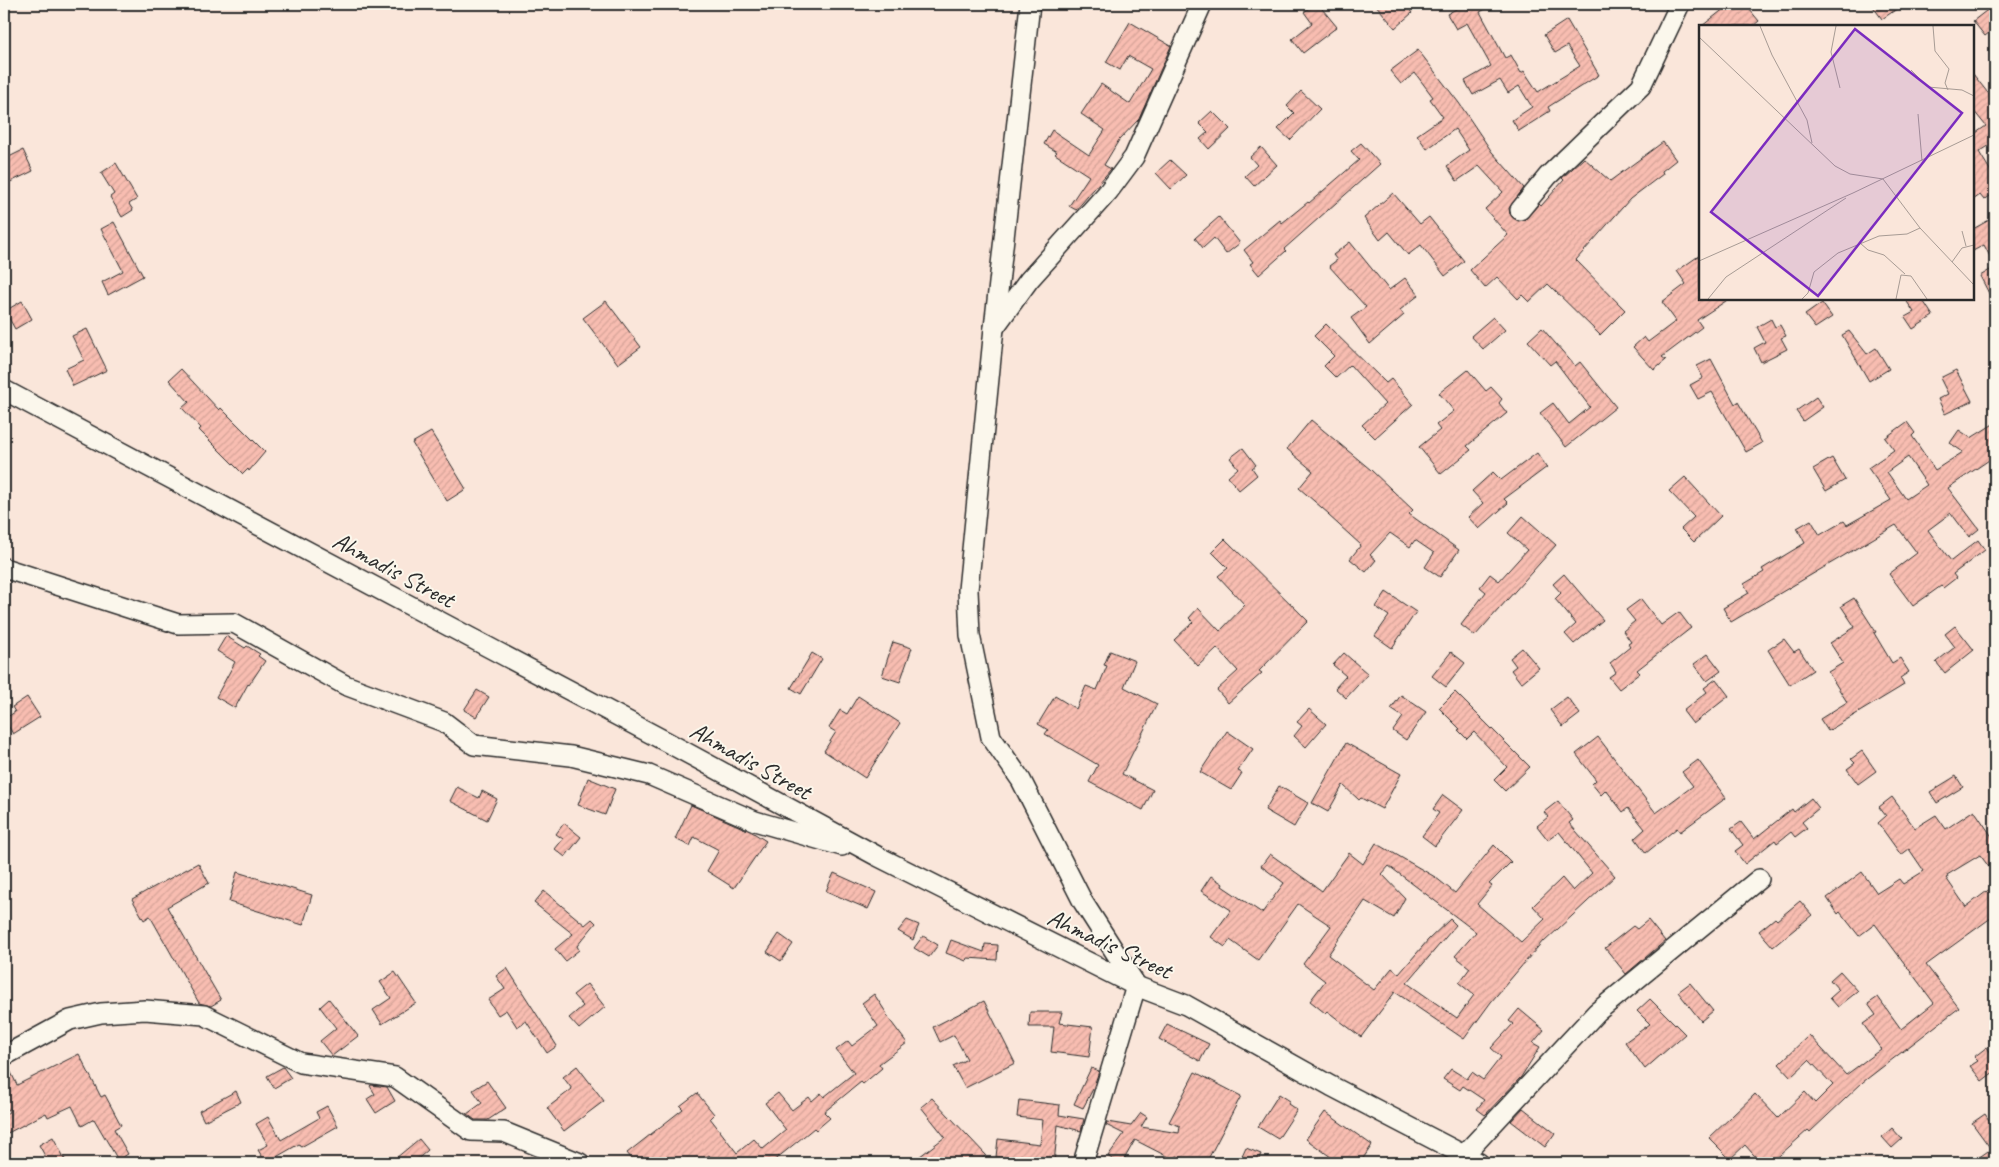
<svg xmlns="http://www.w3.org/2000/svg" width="1999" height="1167" font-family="Caveat,sans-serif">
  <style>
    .building { fill: url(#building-hatch); stroke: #2b2b2b; fill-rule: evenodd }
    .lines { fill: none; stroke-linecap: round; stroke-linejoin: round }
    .minor-casing { stroke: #2b2b2b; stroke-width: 22 }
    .minor { stroke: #fbf7ec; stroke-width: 19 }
    .labels { text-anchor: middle; stroke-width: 4; stroke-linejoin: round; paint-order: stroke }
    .street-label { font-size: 25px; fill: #2b2b2b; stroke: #fbf7ec }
    .inset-road { fill: none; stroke: #a79b94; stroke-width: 1 }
    .view { fill: #7b2cbf; fill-opacity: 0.15; stroke: #7b2cbf; stroke-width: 2.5 }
    .inset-edge { fill: none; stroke: #2b2b2b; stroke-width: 2.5 }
  </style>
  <defs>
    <pattern id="building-hatch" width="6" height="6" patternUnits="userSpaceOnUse" patternTransform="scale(1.25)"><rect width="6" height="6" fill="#f8bdb1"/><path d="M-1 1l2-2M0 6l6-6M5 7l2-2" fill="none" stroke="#d5a398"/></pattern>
  </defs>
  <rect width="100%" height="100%" fill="#fae6da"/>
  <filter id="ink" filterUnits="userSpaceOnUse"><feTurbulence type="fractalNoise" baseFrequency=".02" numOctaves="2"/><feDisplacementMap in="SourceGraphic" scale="10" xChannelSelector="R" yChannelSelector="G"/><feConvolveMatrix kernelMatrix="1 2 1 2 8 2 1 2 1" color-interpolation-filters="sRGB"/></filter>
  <g filter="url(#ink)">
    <g class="building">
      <polygon points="1315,4 1318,4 1337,27 1303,53 1292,39 1312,23 1304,12"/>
      <polygon points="1375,4 1405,4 1412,13 1395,28"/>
      <polygon points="1465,4 1495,4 1480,12 1505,58 1511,55 1521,73 1524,71 1538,92 1580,66 1567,46 1555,53 1544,35 1567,20 1599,75 1548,107 1550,111 1519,131 1512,120 1532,107 1519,86 1508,93 1500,80 1473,95 1465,81 1491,66 1467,23 1456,29 1447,14"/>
      <polygon points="1730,4 1745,4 1759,21 1753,26 1702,26"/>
      <polygon points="1871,4 1904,4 1882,19"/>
      <polygon points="1995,4 1995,28 1985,36 1973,21"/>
      <polygon points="1130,22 1171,46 1139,119 1119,140 1104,165 1111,169 1076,210 1069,206 1089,176 1055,154 1057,152 1044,144 1052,130 1089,155 1105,130 1081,114 1101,84 1130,104 1151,69 1128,56 1120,70 1106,62"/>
      <polygon points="1418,50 1459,103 1492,152 1524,188 1509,208 1510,214 1518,221 1524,220 1539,204 1541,206 1564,180 1562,178 1584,158 1610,181 1663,142 1676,160 1662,171 1663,174 1630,199 1576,260 1625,310 1600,335 1548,284 1529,302 1522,295 1518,299 1497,277 1485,288 1470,270 1508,235 1485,209 1503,192 1479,166 1457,181 1447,166 1469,150 1455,129 1427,149 1417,135 1443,117 1430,99 1433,97 1415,73 1401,84 1390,71"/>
      <polygon points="1973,74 1995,102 1995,142 1979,152 1995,178 1995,193 1984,200 1980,195 1973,200 1973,135 1986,126 1973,110"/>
      <polygon points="1301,91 1320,109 1290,140 1278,129 1294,113 1287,106"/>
      <polygon points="1212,111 1230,129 1209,149 1200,139 1208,132 1199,123"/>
      <polygon points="1361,143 1380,164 1284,249 1286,251 1259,275 1250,264 1253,262 1244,250 1280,220 1282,223 1308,202 1309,203 1359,160 1351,151"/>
      <polygon points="1261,147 1277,165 1254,186 1245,176 1257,165 1250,157"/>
      <polygon points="23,150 33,171 4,185 4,165 9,162 7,158"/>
      <polygon points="1170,160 1186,175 1171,189 1156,173"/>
      <polygon points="116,163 137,199 129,204 133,210 122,217 110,197 114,194 101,173"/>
      <polygon points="1393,193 1420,224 1429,217 1464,261 1445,276 1421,245 1408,255 1389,232 1380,240 1364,218"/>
      <polygon points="1219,217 1240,243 1226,254 1214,238 1203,248 1195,238"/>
      <polygon points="1991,219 1995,227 1995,266 1984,245 1973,251 1973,229"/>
      <polygon points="114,222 143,276 108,295 102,282 123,271 101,229"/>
      <polygon points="1350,242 1389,290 1405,278 1419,295 1400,310 1404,315 1370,344 1351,318 1366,307 1329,266 1337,260 1333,255"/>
      <polygon points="1700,255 1700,299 1729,299 1697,320 1702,327 1662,357 1666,360 1654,370 1633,347 1644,337 1648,342 1676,321 1662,302 1686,284 1677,271"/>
      <polygon points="1995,267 1995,305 1980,276"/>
      <polygon points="1905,299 1922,299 1933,316 1913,329 1905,317 1914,312"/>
      <polygon points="22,301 32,319 15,329 5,311"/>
      <polygon points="606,301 641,347 618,364 583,318"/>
      <polygon points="1822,303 1832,317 1815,328 1805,315"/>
      <polygon points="1493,317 1505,330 1483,349 1471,336"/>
      <polygon points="1771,319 1775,327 1780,325 1786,336 1781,338 1787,349 1761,362 1754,348 1765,342 1757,327"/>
      <polygon points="1326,324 1386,383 1391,379 1413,404 1375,438 1362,425 1385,404 1350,365 1336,378 1324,366 1334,356 1314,336"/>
      <polygon points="1542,328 1575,366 1580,362 1616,407 1566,447 1540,413 1553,403 1569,424 1590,407 1555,361 1550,365 1528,341"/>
      <polygon points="87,329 107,370 73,386 65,369 84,360 72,336"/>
      <polygon points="1849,331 1867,354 1876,348 1889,369 1869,381 1842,335"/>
      <polygon points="1711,359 1735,404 1738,402 1762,443 1746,452 1712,392 1698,399 1690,385 1703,378 1697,366"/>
      <polygon points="181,369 219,410 221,408 265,452 249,471 248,469 243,474 199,430 201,428 182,408 189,402 169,380"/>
      <polygon points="1468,370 1486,391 1491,387 1502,399 1499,403 1507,413 1467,446 1471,450 1441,474 1419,447 1440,430 1436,425 1454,411 1439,393"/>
      <polygon points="1956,370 1972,401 1945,414 1938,399 1948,394 1940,378"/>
      <polygon points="1816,397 1823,407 1803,421 1796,411"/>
      <polygon points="1311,420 1371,470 1413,510 1409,514 1459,550 1440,577 1425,567 1434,553 1415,540 1410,547 1390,533 1370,555 1376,560 1366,572 1350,559 1361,545 1328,515 1329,514 1299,488 1313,471 1287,449"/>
      <path d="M 1907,422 L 1915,433 L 1912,436 L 1935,470 L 1963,452 L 1950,443 L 1959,430 L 1971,438 L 1995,423 L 1995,456 L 1948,488 L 1979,529 L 1969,537 L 1951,513 L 1928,530 L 1951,561 L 1978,540 L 1985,550 L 1953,574 L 1956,578 L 1943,588 L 1941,586 L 1913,606 L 1889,574 L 1917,553 L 1896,525 L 1731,622 L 1723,608 L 1749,593 L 1744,584 L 1764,572 L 1762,569 L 1805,543 L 1797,528 L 1811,520 L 1820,535 L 1844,521 L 1847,525 L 1891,500 L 1868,468 L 1894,450 L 1885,438 ZM 1908,457 L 1927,485 L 1906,499 L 1887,472 Z"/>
      <polygon points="431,432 466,489 447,501 412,443"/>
      <polygon points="1243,448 1256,465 1252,468 1257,475 1239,490 1228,477 1238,468 1230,458"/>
      <polygon points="1537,453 1547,467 1504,499 1508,503 1479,529 1468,517 1483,503 1472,491 1493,472 1501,480"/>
      <polygon points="1832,458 1845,480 1826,491 1813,469"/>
      <polygon points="1685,477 1721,516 1694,542 1681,529 1694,517 1669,491"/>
      <polygon points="1523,516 1556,545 1475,636 1461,625 1486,592 1480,587 1490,574 1499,581 1527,550 1508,533"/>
      <polygon points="1225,539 1308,621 1259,671 1262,673 1228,703 1217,690 1238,671 1217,648 1198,666 1174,640 1193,622 1189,618 1198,608 1220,631 1245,605 1218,576 1228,568 1212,552"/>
      <polygon points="1564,574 1603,620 1574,644 1565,634 1576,624 1555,599 1561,593 1553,584"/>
      <polygon points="1386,592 1416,612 1392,648 1375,636 1389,616 1376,607"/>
      <polygon points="1854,598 1876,632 1874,633 1892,663 1900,658 1909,672 1900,678 1904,685 1828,731 1820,719 1847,702 1828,672 1843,663 1830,643 1855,627 1841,606"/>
      <polygon points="1641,599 1661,625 1679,612 1691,628 1637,670 1640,673 1619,689 1609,677 1616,672 1610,663 1630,647 1628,644 1631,642 1623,631 1635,621 1626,610"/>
      <polygon points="1955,626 1974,650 1945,673 1936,662 1955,647 1945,634"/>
      <polygon points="226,636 245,648 247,646 260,654 258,656 265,661 249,685 248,684 235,708 216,697 235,662 217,651"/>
      <polygon points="1784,639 1794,652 1799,649 1813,670 1790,685 1768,650"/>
      <polygon points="893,642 912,648 900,682 882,676"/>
      <polygon points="1522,648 1539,668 1521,683 1511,670 1516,666 1510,658"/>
      <polygon points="1110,651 1135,661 1124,687 1157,704 1122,774 1153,790 1143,810 1089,782 1098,765 1045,734 1048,730 1038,724 1055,696 1076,709 1086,686 1097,690 1107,666 1104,665"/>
      <polygon points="1451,652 1465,663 1446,687 1432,676"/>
      <polygon points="812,653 822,659 801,694 791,688"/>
      <polygon points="1344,653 1368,674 1346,698 1335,688 1346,676 1333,665"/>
      <polygon points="1708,654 1721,671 1707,681 1694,664"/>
      <polygon points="1716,679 1729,696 1693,724 1683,711 1707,692 1704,688"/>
      <polygon points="477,690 489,697 476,717 464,710"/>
      <polygon points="1455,692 1530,767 1505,791 1494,780 1507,767 1474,732 1467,739 1458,730 1460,729 1439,708"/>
      <polygon points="1401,695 1426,712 1406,740 1393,731 1403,717 1391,709"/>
      <polygon points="858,696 900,723 865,778 824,751 836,732 829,728 840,710 847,714"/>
      <polygon points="27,697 40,717 13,734 4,719 15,712 12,707"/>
      <polygon points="1567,697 1580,714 1563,727 1550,710"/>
      <polygon points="1309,709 1326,724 1306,747 1294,736 1302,726 1297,722"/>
      <polygon points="1227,731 1253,749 1238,771 1242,773 1231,790 1200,772"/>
      <polygon points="1598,737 1656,813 1693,786 1682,772 1698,760 1726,798 1680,832 1677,828 1646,853 1635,838 1645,829 1628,808 1623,812 1606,790 1601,795 1592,784 1596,780 1576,754"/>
      <polygon points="1346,743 1401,774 1382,809 1361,798 1359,800 1343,785 1328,812 1312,803"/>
      <polygon points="1862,751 1876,771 1858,784 1847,769 1855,763 1851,759"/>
      <polygon points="1956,776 1963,787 1937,803 1930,792"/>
      <polygon points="588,778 615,789 605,815 578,805"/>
      <polygon points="1279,786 1308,803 1294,827 1265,810"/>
      <polygon points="457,787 479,798 482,791 497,799 487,820 450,801"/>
      <polygon points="1443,795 1463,810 1435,846 1422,836 1439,813 1433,809"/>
      <polygon points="1892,797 1915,828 1936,815 1946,829 1974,810 1995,841 1995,875 1980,855 1947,875 1948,877 1946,878 1966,907 1995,885 1995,915 1926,965 1959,1008 1863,1082 1810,1132 1808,1130 1771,1163 1761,1163 1745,1145 1730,1159 1709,1138 1755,1094 1778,1118 1805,1092 1815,1103 1833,1085 1809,1060 1791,1077 1779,1064 1809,1035 1846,1075 1881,1049 1863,1024 1876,1015 1868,1004 1878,997 1901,1029 1934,1003 1875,924 1859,936 1840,912 1838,914 1827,898 1862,872 1877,893 1899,879 1903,884 1924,871 1909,849 1901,855 1878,823 1886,816 1879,807"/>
      <polygon points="1811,798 1819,808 1802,822 1807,828 1795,837 1791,832 1777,843 1775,840 1745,864 1735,851 1743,845 1731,829 1741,822 1754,839 1792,809 1794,812"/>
      <path d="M 1558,801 L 1573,820 L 1569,823 L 1615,876 L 1544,942 L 1543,941 L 1491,1002 L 1464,1039 L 1395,992 L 1361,1037 L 1327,1011 L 1325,1013 L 1310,1001 L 1325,981 L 1303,964 L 1331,926 L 1298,904 L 1258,960 L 1230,940 L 1225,947 L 1211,937 L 1231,910 L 1201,891 L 1211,876 L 1223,884 L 1222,886 L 1262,913 L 1284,883 L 1261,866 L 1270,854 L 1322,891 L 1349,853 L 1363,864 L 1376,843 L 1435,877 L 1455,893 L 1494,845 L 1511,862 L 1489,884 L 1492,886 L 1477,904 L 1521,942 L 1545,919 L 1533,906 L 1562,878 L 1573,891 L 1592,873 L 1559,832 L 1548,840 L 1537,826 L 1548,817 L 1544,812 ZM 1389,866 L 1476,932 L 1455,956 L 1470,968 L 1459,983 L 1474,995 L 1457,1018 L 1407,983 L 1456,925 L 1450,919 L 1428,940 L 1399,974 L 1392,968 L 1374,990 L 1328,955 L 1365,901 L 1394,918 L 1405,898 L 1382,874 Z"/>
      <polygon points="691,805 752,832 766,841 734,888 707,871 719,850 694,837 690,846 675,839"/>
      <polygon points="564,823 581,837 565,857 555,849 563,839 556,834"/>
      <polygon points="198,863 209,883 167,907 221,1000 211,1006 199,1003 150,916 144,920 132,899"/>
      <polygon points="237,872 312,895 303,925 229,902"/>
      <polygon points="834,873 876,892 868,909 826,891"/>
      <polygon points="544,891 585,925 592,919 596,923 577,946 579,950 565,961 555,949 573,934 534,903"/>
      <polygon points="1800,901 1812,915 1773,947 1759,931 1775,918 1777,920"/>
      <polygon points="907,920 919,925 913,940 898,931"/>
      <polygon points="1648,920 1665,941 1626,974 1605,948 1633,926 1637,929"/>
      <polygon points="779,934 793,944 781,961 767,952"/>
      <polygon points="923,936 938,945 929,957 914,948"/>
      <polygon points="951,940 984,952 985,944 998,945 997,960 967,958 966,961 946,953"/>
      <polygon points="507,968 557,1046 547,1053 526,1021 517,1027 506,1010 498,1015 488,1000 505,989 496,976"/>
      <polygon points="1840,971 1858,991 1838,1007 1830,998 1839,990 1830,980"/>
      <polygon points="395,972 416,1003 382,1024 373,1010 391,998 380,982"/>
      <polygon points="1690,983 1713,1011 1701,1021 1678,992"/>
      <polygon points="587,984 605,1007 579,1029 569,1018 583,1006 573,995"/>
      <polygon points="874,994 887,1014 886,1015 907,1043 879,1064 882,1068 863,1084 861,1082 824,1112 830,1118 816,1130 814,1128 771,1163 716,1163 709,1155 698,1163 668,1163 663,1157 656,1163 635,1163 627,1153 683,1109 680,1106 697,1093 714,1114 710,1118 737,1153 754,1139 763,1149 786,1130 765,1103 778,1093 792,1110 809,1097 812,1101 821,1093 824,1097 854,1073 836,1050 848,1041 852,1046 878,1026 862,1003"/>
      <polygon points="329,999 358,1036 332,1056 320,1041 336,1028 320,1007"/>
      <polygon points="1650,999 1685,1034 1645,1069 1625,1042 1650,1024 1637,1011"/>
      <polygon points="984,1001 1015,1063 965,1088 953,1066 967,1059 954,1035 940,1042 933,1027"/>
      <polygon points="1519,1009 1544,1030 1533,1043 1540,1047 1521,1077 1485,1115 1477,1109 1484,1100 1463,1086 1460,1090 1443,1079 1451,1069 1467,1079 1472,1072 1483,1080 1501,1057 1491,1048 1513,1024 1509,1021"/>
      <polygon points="1030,1012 1062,1012 1059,1023 1093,1027 1089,1057 1051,1052 1054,1027 1029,1027"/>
      <polygon points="1167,1024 1209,1044 1200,1061 1159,1039"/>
      <polygon points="1987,1047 1995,1059 1995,1071 1982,1081 1970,1066 1978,1061 1974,1057"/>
      <polygon points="79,1054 101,1097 105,1095 121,1125 114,1129 128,1154 118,1160 94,1119 82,1126 72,1106 48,1117 46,1113 4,1135 4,1115 9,1112 4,1102 4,1067 8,1066 17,1085"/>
      <polygon points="577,1066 604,1101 564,1131 547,1108 572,1089 563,1077"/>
      <polygon points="283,1067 291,1078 274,1088 267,1076"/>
      <polygon points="1091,1068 1099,1071 1093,1089 1083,1108 1074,1104"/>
      <polygon points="1195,1072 1241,1096 1206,1163 1192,1163 1177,1156 1174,1160 1135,1140 1122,1163 1117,1163 1108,1156 1124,1134 1106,1125 1107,1122 1131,1126 1141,1113 1147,1117 1141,1127 1179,1133 1180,1126 1169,1122"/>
      <polygon points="487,1081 506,1108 488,1120 475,1120 467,1114 482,1103 473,1090"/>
      <polygon points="371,1085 387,1087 395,1101 376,1113 367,1099 375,1094 370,1086"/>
      <polygon points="236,1091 241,1102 204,1121 199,1111"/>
      <polygon points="1279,1094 1290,1101 1288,1104 1297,1110 1278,1139 1258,1127"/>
      <polygon points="932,1098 986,1155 977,1163 911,1163 945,1137 921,1107"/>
      <polygon points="1019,1100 1060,1105 1059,1115 1084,1119 1081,1131 1058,1125 1054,1163 996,1157 998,1139 1040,1144 1043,1120 1017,1117"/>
      <polygon points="327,1106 338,1126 301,1147 299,1144 266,1163 258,1150 268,1145 256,1124 268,1117 281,1140 319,1118 316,1112"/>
      <polygon points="1523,1108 1555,1133 1545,1147 1511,1121"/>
      <polygon points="1325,1112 1372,1145 1360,1163 1339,1163 1306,1139"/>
      <polygon points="1985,1114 1995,1129 1995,1163 1971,1163 1991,1149 1972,1123"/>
      <polygon points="1892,1128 1902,1139 1892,1148 1882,1137"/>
      <polygon points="53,1137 67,1163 49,1163 39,1145"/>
      <polygon points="419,1139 428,1150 413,1163 390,1163"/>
      <polygon points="1246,1148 1261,1154 1257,1163 1239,1163"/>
    </g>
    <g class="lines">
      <g class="minor-casing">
        <g id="minor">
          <polyline points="1030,4 994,328 968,590 970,635 991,737 1021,780 1083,902 1136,985"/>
          <polyline points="1520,210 1548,176 1641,86 1680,4"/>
          <polyline points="994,328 1029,280 1108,192 1134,157 1202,4"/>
          <polyline points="4,390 665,741 877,856 1136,986 1186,1005 1331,1086 1479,1163"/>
          <polyline points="4,568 178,624 234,623 345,685 444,722 474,745 571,756 649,775 755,821 842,846"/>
          <polyline points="4,1056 70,1020 101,1013 145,1010 204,1015 301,1063 395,1077 471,1131 504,1132 580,1163"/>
          <polyline points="1463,1156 1597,1012 1759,879"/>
          <polyline points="1083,1163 1136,986"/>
        </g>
      </g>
      <use href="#minor" class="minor"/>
    </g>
  </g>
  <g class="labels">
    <g class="street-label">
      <text transform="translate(394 569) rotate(28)" y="9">Ahmadis Street</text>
      <text transform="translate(751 760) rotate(29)" y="9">Ahmadis Street</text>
      <text transform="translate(1110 943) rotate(25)" y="9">Ahmadis Street</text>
    </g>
  </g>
  <g transform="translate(1699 25)">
    <rect width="275" height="275" fill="#fae6da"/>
    <path class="inset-road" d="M 61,1 L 73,30 L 108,95 L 113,118M 137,1 L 132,27 L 141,63M 234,1 L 236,26 L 250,44 L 246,58 L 249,65M 0,12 L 136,141 L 151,149 L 184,154 L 221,203 L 275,260M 212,45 L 229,62 L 263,65 L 275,71M 219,89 L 223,136M 263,206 L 267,221M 161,218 L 169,225 L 185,230 L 206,249M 0,236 L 154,168 L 275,110M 253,237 L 263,223 L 275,220M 9,274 L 27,252 L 147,173M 103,274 L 109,268 L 115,247 L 139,228 L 180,211 L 208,209 L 221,203M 197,274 L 202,250 L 212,251 L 228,274"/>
    <path class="view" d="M 156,4 L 263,88 L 119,271 L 12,187 Z"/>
    <rect width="275" height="275" class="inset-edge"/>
  </g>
  <rect width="1999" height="1167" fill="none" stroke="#fbf7ec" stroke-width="20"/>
  <rect x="10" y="10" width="1979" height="1147" fill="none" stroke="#2b2b2b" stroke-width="2" filter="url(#ink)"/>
</svg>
